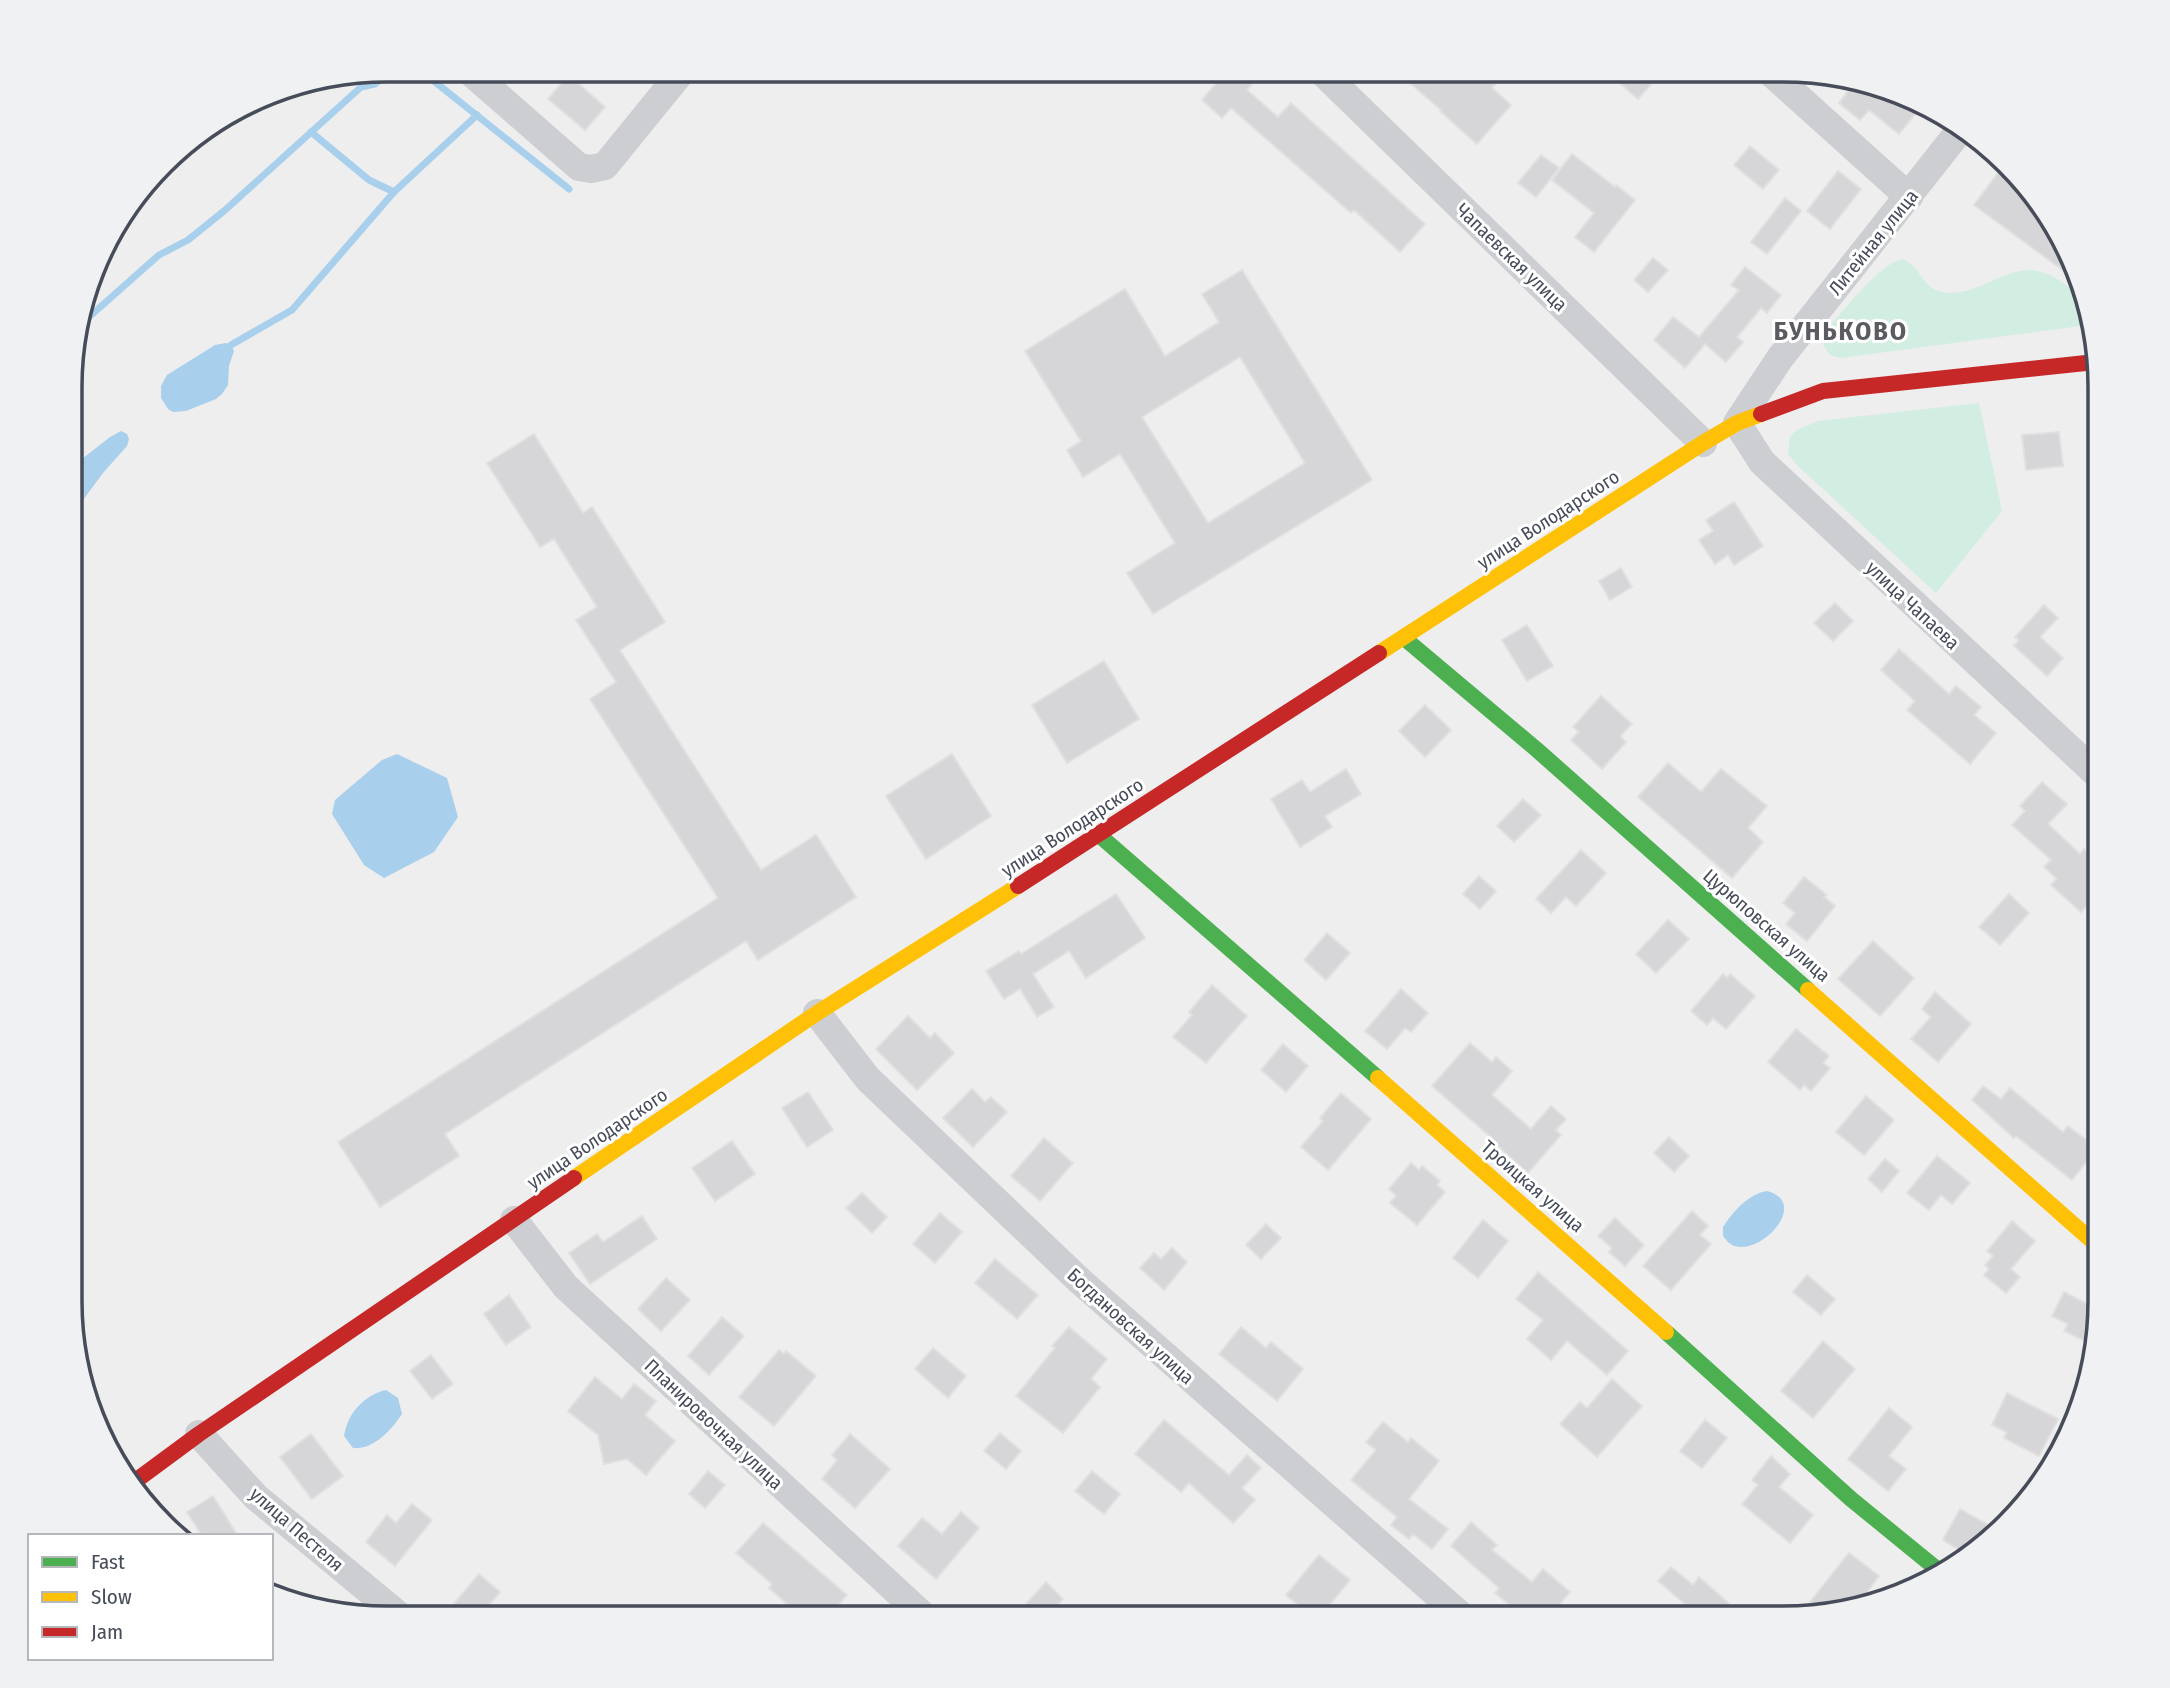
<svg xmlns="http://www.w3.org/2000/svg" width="2170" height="1688" font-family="'Fira Sans Condensed',sans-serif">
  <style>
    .green { fill: #d2ede2 }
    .water { fill: #a8cfeb }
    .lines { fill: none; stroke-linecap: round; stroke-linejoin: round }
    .stream { stroke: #a8cfeb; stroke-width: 7 }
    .building { fill: #d6d6d9; stroke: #e0e0e1; stroke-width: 2; fill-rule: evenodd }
    .street { stroke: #ccced1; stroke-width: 28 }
    .fast { stroke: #4caf50; stroke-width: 16 }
    .slow { stroke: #ffc107; stroke-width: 16 }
    .jam { stroke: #c62828; stroke-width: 16 }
    .labels { text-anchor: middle; stroke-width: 6; stroke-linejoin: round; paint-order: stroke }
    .street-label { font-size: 19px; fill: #464c5a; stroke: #fff }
    .district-label { font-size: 26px; font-weight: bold; letter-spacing: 2px; fill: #5a5c62; stroke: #fff }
    .rim { fill: none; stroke: #464c5a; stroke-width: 3.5 }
  </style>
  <rect width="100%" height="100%" fill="#efeeee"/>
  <g class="green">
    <path d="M 1902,259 C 1922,266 1921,288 1942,292 C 1979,299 2008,260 2045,273 C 2058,277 2070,289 2082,296 L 2088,325 L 1841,358 L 1832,356 C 1824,349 1820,340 1826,330 C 1843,312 1879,264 1902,259 Z"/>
    <polygon points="1979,403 2002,511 1936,593 1798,466 1788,454 1790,436 1797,430 1818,421"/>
  </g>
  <g class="water">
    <polygon points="226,343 231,345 234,351 229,366 228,385 222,394 216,399 186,411 173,412 168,409 161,398 161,386 167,375 215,345"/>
    <polygon points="121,431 127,434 129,439 127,446 103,473 72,515 73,466 110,437"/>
    <polygon points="72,721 83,735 83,770 72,777"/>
    <polygon points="397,754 447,778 458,817 434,852 384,878 364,865 332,814 335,800 382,760"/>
    <path d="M 1767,1191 C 1810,1202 1762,1255 1735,1246 C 1730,1245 1726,1240 1723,1236 L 1723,1227 C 1733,1212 1748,1194 1767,1191 Z"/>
    <path d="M 386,1390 L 398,1398 L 402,1414 C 392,1429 374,1450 353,1448 L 344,1436 C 347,1414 364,1395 386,1390 Z"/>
  </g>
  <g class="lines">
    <g class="stream">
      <polyline points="420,70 569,189"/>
      <polyline points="311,132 369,180 394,192 477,115"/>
      <polyline points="80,325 159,255 188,240 224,211 361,87 375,84 393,70"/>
      <polyline points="231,345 292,310 394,192"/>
    </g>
  </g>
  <g class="building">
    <polygon points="1227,70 1264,70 1247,90 1278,117 1291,103 1425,224 1400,252 1354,210 1351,213 1231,108 1222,118 1202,100"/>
    <polygon points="1395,70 1507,71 1492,88 1511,105 1477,144 1440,111 1441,110"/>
    <polygon points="1606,71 1663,71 1638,99"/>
    <polygon points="569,75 605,107 585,130 548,99"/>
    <polygon points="1852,86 1862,94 1869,86 1902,94 1920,108 1899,134 1869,110 1860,120 1839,103"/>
    <polygon points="1750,146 1779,170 1763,189 1734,165"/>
    <polygon points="1572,154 1615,187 1616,185 1635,200 1594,252 1575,237 1594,213 1552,180"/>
    <polygon points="1541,155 1559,168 1536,197 1518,183"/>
    <polygon points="2004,165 2076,265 2079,282 1974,205"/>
    <polygon points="1838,171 1861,189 1830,229 1807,211"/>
    <polygon points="1785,198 1801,211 1767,254 1751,242"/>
    <polygon points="1653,258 1668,270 1648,292 1634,280"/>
    <polygon points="1745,267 1781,295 1767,313 1761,308 1737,337 1743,342 1726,362 1705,344 1685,368 1654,340 1673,317 1699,337 1739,290 1731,285"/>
    <path d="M 1242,270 L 1372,480 L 1153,614 L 1127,573 L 1175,543 L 1120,454 L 1083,477 L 1067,450 L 1081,441 L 1025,351 L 1125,289 L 1165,356 L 1219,322 L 1202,294 ZM 1240,357 L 1305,463 L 1208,523 L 1142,417 Z"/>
    <polygon points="2059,432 2063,466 2026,470 2022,435"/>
    <polygon points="534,434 583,513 592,507 665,622 620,650 761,870 816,835 856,897 758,960 746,941 445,1134 459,1156 380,1207 338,1142 718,898 590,699 616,682 576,620 597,607 554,539 540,547 487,463"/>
    <polygon points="1734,502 1763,546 1734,565 1728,555 1715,564 1699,540 1713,531 1706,520"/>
    <polygon points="1621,568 1632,587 1610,600 1599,581"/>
    <polygon points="1835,603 1853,621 1833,641 1814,623"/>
    <polygon points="2044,605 2058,618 2040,637 2063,658 2047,676 2014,646 2019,640 2015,637"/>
    <polygon points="1527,625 1553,666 1527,681 1502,640"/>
    <polygon points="1899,649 1949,694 1956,686 1981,707 1974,715 1996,733 1970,764 1907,710 1915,701 1881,670"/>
    <polygon points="1104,661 1139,719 1067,763 1032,705"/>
    <polygon points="1601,696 1632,724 1620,736 1626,742 1602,769 1571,740 1579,732 1573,727"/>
    <polygon points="1425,705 1451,730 1425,757 1399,731"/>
    <polygon points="952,754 991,816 926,859 886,796"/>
    <polygon points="1668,763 1701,792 1721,769 1767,806 1748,828 1763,842 1732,878 1638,797"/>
    <polygon points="1346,769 1361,794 1325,816 1332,827 1300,847 1271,799 1302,780 1310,792"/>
    <polygon points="2042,782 2067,804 2048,824 2080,854 2084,849 2100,862 2100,891 2081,912 2051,885 2057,879 2044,867 2051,860 2012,825 2025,811 2020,806"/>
    <polygon points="1523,799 1541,815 1514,842 1497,826"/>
    <polygon points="1581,850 1606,873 1576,906 1566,897 1551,913 1536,899"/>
    <polygon points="1479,876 1496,891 1480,909 1463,894"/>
    <polygon points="1804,877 1827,895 1824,897 1835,906 1807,941 1786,924 1795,913 1783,903"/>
    <polygon points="1116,894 1145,938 1086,978 1069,951 1033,974 1054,1007 1037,1017 1020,989 1004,999 986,971 1019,951 1021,954"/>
    <polygon points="2009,894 2029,913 2000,945 1979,927"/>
    <polygon points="1668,920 1689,939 1656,973 1636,954"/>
    <polygon points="1327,933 1350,953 1326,980 1304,960"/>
    <polygon points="1873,941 1914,978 1880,1016 1838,979"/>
    <polygon points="1723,974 1727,978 1730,974 1755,996 1726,1029 1713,1018 1707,1025 1691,1011"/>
    <polygon points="1212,985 1247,1016 1206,1063 1173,1037 1192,1015 1189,1012"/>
    <polygon points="1401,989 1428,1013 1411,1032 1405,1028 1387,1049 1365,1031"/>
    <polygon points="1935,992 1971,1024 1938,1062 1911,1039 1931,1017 1922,1009"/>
    <polygon points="908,1016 930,1038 935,1033 954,1053 917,1090 876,1049"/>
    <polygon points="1796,1029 1829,1056 1823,1063 1830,1068 1811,1091 1804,1085 1800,1090 1768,1062"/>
    <polygon points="1470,1043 1492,1062 1496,1057 1512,1071 1492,1095 1531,1129 1551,1106 1566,1119 1556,1130 1561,1135 1528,1173 1491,1140 1492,1138 1432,1086"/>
    <polygon points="1283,1044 1308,1066 1286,1092 1261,1070"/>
    <polygon points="1983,1086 2001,1099 2010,1088 2063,1132 2068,1126 2097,1148 2072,1180 2016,1136 2014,1138 1972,1100"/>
    <polygon points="972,1089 985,1102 991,1097 1007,1112 973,1147 943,1118"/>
    <polygon points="808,1092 833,1130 807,1147 782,1108"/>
    <polygon points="1341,1093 1371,1119 1328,1170 1301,1147 1323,1121 1320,1118"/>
    <polygon points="1866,1096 1894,1120 1864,1155 1836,1132"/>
    <polygon points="1669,1137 1689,1156 1674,1172 1654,1153"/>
    <polygon points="1044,1138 1073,1163 1040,1201 1011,1176"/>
    <polygon points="732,1141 755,1174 715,1201 692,1168"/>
    <polygon points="1937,1156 1970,1183 1952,1204 1941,1195 1929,1210 1907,1193"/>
    <polygon points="1885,1159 1899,1171 1882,1192 1868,1179"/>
    <polygon points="1411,1163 1419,1170 1422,1166 1440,1181 1437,1185 1445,1192 1417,1225 1390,1203 1396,1196 1389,1189"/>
    <polygon points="862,1193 887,1217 872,1233 846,1208"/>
    <polygon points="1692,1211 1708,1226 1700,1235 1711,1244 1671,1290 1643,1266"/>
    <polygon points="940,1213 962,1232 935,1263 913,1244"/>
    <polygon points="642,1216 657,1239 590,1284 569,1253 597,1234 603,1242"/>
    <polygon points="1615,1218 1644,1245 1625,1266 1609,1252 1612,1248 1598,1236"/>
    <polygon points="1483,1220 1508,1241 1478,1278 1453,1258"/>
    <polygon points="2012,1221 2035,1241 2011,1269 2020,1277 2006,1293 1984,1275 1989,1269 1985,1265 1993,1256 1987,1251"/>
    <polygon points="1266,1224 1281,1238 1261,1259 1246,1245"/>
    <polygon points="1172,1248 1187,1262 1164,1290 1140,1268 1154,1253 1161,1259"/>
    <polygon points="995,1259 1038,1295 1017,1319 975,1283"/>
    <polygon points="1538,1272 1628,1351 1607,1375 1567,1341 1551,1360 1527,1339 1543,1320 1516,1299"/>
    <polygon points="1807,1275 1835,1299 1821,1315 1793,1292"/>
    <polygon points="666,1278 690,1300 661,1331 638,1309"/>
    <polygon points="2064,1292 2099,1310 2099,1322 2094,1345 2064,1331 2068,1324 2052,1316"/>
    <polygon points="509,1295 531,1327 506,1345 484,1314"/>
    <polygon points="722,1317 744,1336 709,1375 688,1356"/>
    <polygon points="1069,1327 1107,1359 1091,1379 1100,1387 1063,1433 1016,1396 1055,1348 1052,1346"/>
    <polygon points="1241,1327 1266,1348 1271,1342 1303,1369 1277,1401 1219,1354"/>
    <polygon points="1823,1341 1855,1369 1813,1418 1781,1391"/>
    <polygon points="933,1348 966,1376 948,1398 915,1369"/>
    <polygon points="779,1350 784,1354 786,1351 816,1376 774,1426 739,1397"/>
    <polygon points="431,1355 453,1384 432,1399 410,1371"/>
    <polygon points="595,1377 622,1399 634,1384 656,1401 645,1415 675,1441 646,1475 627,1459 604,1464 598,1435 568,1411"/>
    <polygon points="1612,1379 1642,1406 1597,1457 1560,1424 1580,1402 1587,1408"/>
    <polygon points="2007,1393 2058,1419 2039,1456 2004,1438 2007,1432 1992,1425"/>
    <polygon points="1889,1408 1912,1427 1889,1456 1906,1469 1888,1491 1848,1459"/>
    <polygon points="1164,1420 1229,1475 1247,1455 1261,1468 1242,1488 1255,1500 1233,1523 1189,1483 1181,1492 1135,1454"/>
    <polygon points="1705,1420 1727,1438 1702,1468 1680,1451"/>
    <polygon points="1383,1422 1408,1442 1411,1438 1439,1461 1409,1499 1448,1529 1432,1549 1413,1534 1409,1539 1391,1525 1397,1517 1351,1480 1376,1450 1366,1442"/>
    <polygon points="1000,1433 1021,1451 1006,1469 984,1451"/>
    <polygon points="311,1434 343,1476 312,1499 280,1457"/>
    <polygon points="850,1434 890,1469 855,1508 822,1479 837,1460 832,1455"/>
    <polygon points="1771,1456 1790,1474 1779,1487 1813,1515 1790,1543 1742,1504 1758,1485 1752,1480"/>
    <polygon points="708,1471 725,1485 705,1508 689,1494"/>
    <polygon points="1092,1471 1120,1494 1104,1514 1075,1491"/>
    <polygon points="213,1496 238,1536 202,1536 187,1512"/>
    <polygon points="412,1504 432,1520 395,1566 366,1542 387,1515 396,1523"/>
    <polygon points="1960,1509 1995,1529 1963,1552 1943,1540"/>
    <polygon points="961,1512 979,1528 936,1579 898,1546 922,1518 942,1534"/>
    <polygon points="1471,1522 1497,1545 1492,1550 1532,1582 1543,1569 1570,1592 1548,1618 1526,1618 1495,1593 1499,1588 1451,1546"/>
    <polygon points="763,1523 847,1595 827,1618 803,1618 769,1588 772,1584 736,1553"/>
    <polygon points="1849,1553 1879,1576 1859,1603 1821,1610 1810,1602"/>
    <polygon points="1319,1555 1350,1580 1319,1618 1314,1618 1286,1595"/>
    <polygon points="1671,1567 1693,1585 1699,1577 1745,1618 1701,1618 1658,1581"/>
    <polygon points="479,1574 500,1592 479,1617 443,1617"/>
    <polygon points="1046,1582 1063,1599 1046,1618 1013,1618"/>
  </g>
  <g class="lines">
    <g class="street">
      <polyline points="468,70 579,167 591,169 605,166 683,70"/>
      <polyline points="1320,70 1703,443"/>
      <polyline points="1769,71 1909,197"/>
      <polyline points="1961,129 1780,358 1737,423 1762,462 2100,777"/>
      <polyline points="817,1013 868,1079 1080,1281 1464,1618"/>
      <polyline points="514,1220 566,1287 926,1618"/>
      <polyline points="199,1434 256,1497 401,1617"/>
    </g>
    <g class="fast">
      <polyline points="1404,638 1536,749 1808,990"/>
      <polyline points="1099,835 1378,1078"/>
      <polyline points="1666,1332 1851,1499 1938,1570"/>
    </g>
    <g class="slow">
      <polyline points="1379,653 1703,443 1737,423 1761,414"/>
      <polyline points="1808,990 2099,1247"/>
      <polyline points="1378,1078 1666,1332"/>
      <polyline points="574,1178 817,1013 1018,886"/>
    </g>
    <g class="jam">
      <polyline points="1761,414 1823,391 2095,362"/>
      <polyline points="1018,886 1379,653"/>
      <polyline points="134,1482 199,1434 574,1178"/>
    </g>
  </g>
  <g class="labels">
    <g class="street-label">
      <text transform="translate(1873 242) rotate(-51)" y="7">Литейная улица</text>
      <text transform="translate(1512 257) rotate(44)" y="7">Чапаевская улица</text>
      <text transform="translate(1548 519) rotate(-33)" y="7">улица Володарского</text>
      <text transform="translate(1913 605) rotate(43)" y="7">улица Чапаева</text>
      <text transform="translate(1072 827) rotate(-33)" y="7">улица Володарского</text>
      <text transform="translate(1767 925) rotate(41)" y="7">Цурюповская улица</text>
      <text transform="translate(597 1138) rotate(-34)" y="7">улица Володарского</text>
      <text transform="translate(1533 1186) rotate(41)" y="7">Троицкая улица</text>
      <text transform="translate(1131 1326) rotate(42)" y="7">Богдановская улица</text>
      <text transform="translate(714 1424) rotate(43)" y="7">Планировочная улица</text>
      <text transform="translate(297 1529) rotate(41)" y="7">улица Пестеля</text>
    </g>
    <g class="district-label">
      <text x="1841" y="340">БУНЬКОВО</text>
    </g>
  </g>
  <path d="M0 0H2170V1688H0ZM387 82H1783A305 305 0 0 1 2088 387V1301A305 305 0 0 1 1783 1606H387A305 305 0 0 1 82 1301V387A305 305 0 0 1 387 82Z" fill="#f0f1f2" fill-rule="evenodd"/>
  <path class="rim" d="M387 82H1783A305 305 0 0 1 2088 387V1301A305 305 0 0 1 1783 1606H387A305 305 0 0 1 82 1301V387A305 305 0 0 1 387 82Z"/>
  <rect x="28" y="1534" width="245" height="126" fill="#ffffff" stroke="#b5b7bd" stroke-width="2"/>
  <rect x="42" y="1557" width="35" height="10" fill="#4caf50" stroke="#b5b7bd" stroke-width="2"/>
  <text x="91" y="1569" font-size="21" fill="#464c5a">Fast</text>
  <rect x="42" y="1592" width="35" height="10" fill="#ffc107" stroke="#b5b7bd" stroke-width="2"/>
  <text x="91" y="1604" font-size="21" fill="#464c5a">Slow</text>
  <rect x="42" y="1627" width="35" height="10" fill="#c62828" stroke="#b5b7bd" stroke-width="2"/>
  <text x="91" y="1639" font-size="21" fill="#464c5a">Jam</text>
</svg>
